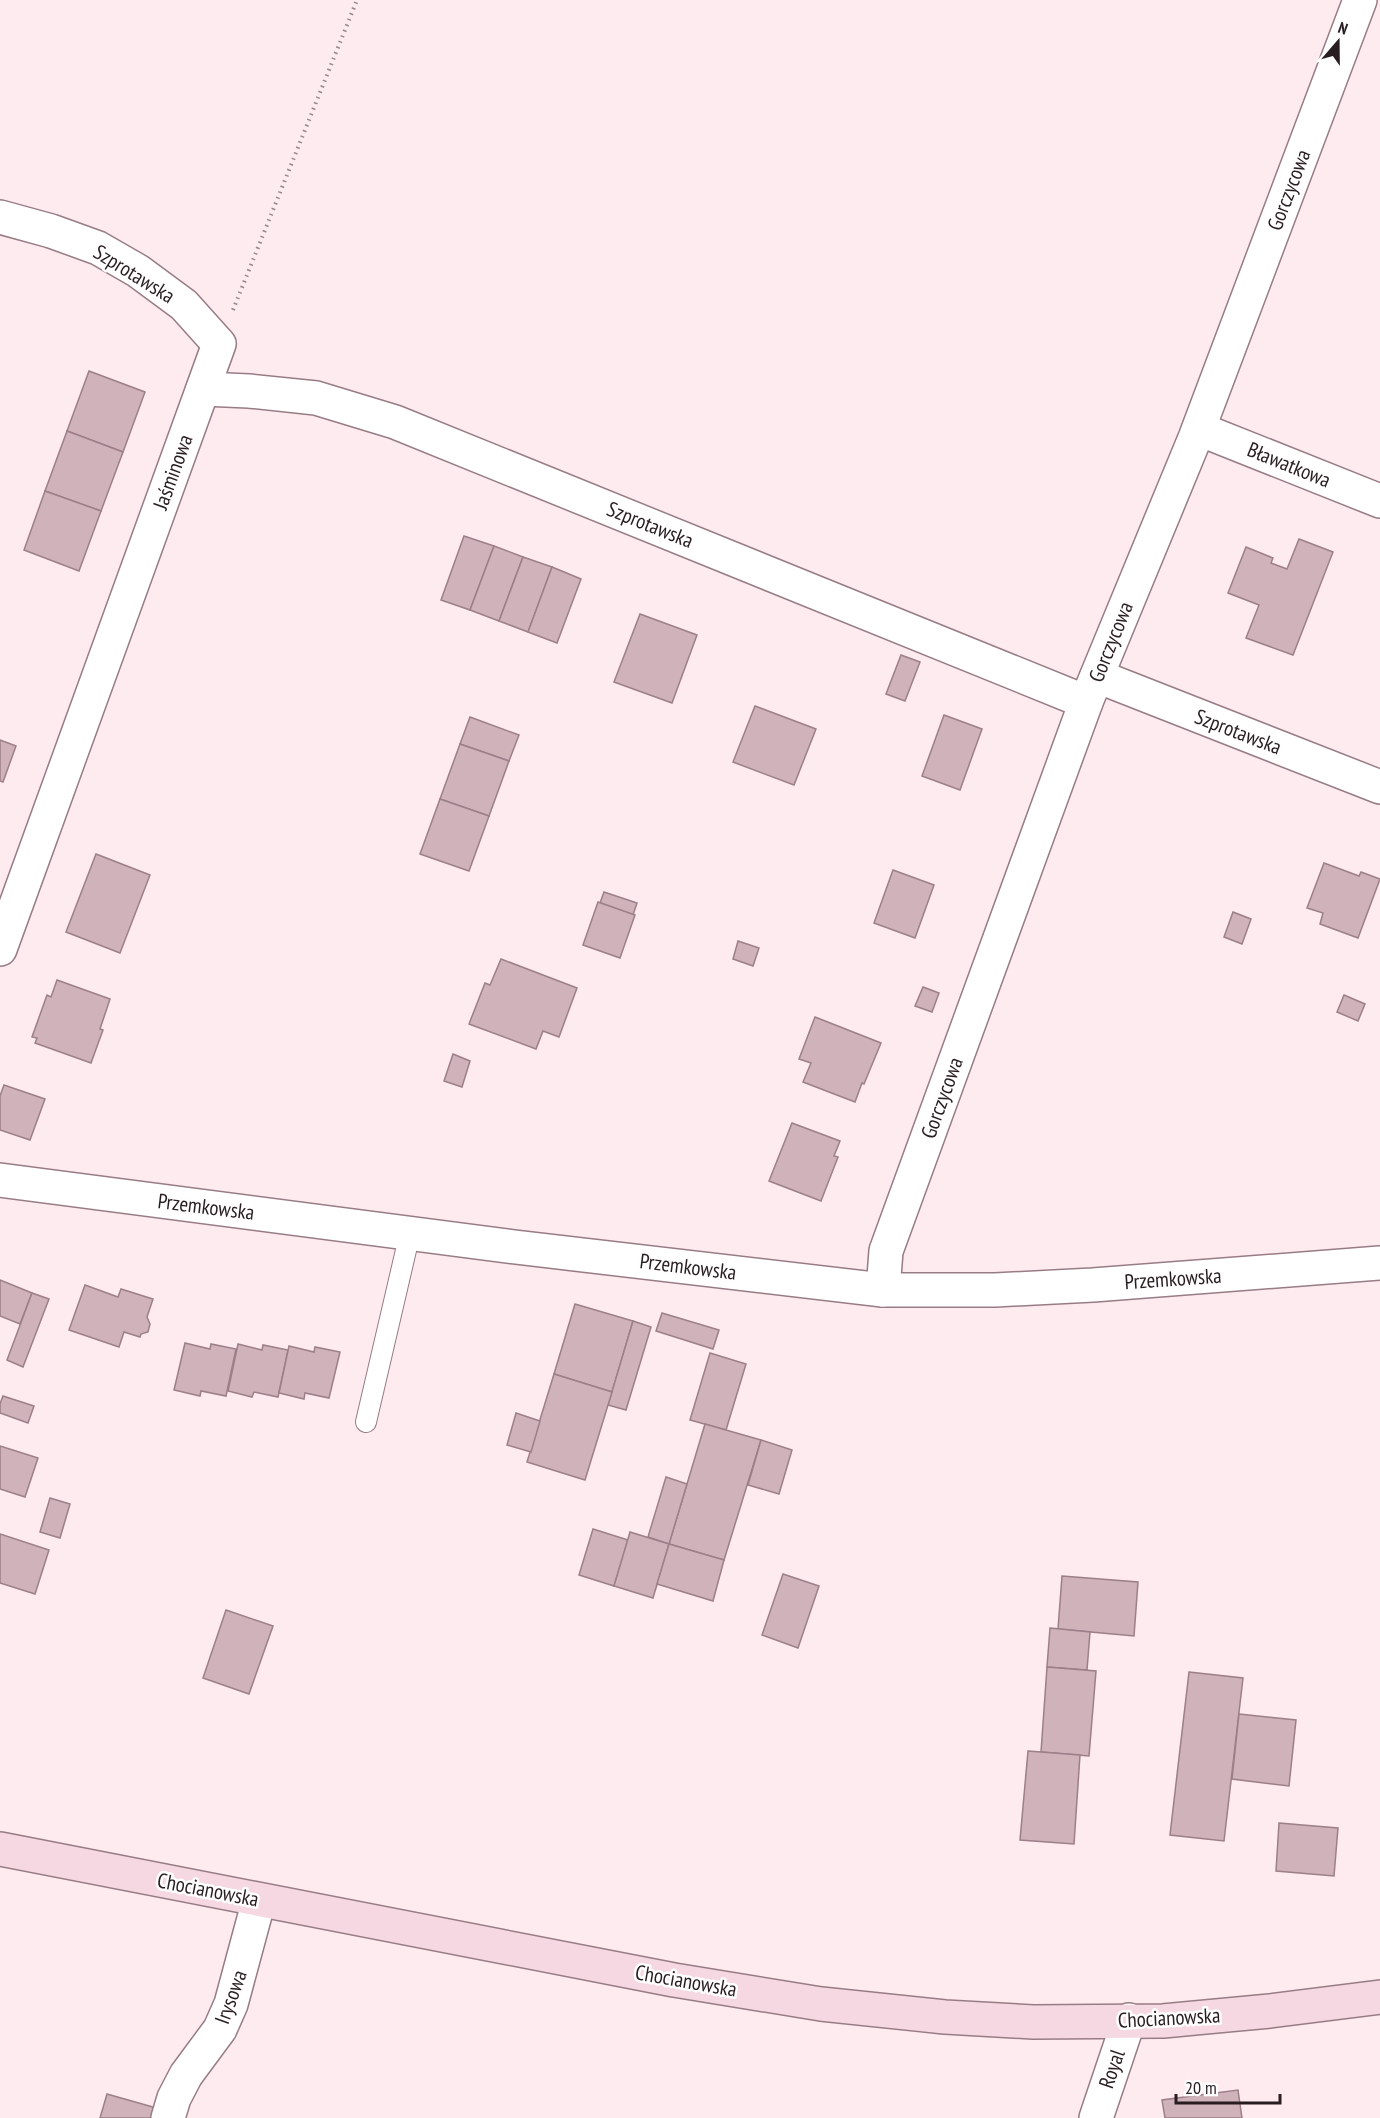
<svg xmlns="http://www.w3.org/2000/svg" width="1380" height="2118" font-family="'PT Sans Narrow',sans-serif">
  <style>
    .building { fill: #d0b2bb; stroke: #9c7f88; stroke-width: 1.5 }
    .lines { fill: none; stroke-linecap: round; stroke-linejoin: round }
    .lane-casing { stroke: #987c85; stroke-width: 22 }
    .street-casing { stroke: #987c85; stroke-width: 36 }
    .secondary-casing { stroke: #987c85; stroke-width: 36 }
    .path { stroke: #96878c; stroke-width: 4; stroke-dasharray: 1.5 4.5; stroke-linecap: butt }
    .lane { stroke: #fff; stroke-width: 20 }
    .street { stroke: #fff; stroke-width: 33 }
    .secondary { stroke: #f5d8e2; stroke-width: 33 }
    .labels { text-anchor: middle; stroke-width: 5; stroke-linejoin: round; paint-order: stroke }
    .street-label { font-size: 21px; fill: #281d21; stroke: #fefefe }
  </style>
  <rect width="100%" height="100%" fill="#feebf0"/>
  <g class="building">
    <polygon points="89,371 145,392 123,452 67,431"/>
    <polygon points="67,431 123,452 101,511 45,491"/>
    <polygon points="45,491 101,511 79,571 24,550"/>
    <polygon points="464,536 494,546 470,610 441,600"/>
    <polygon points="1299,539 1333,552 1293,655 1246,638 1259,605 1228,593 1246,547 1273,558 1271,563 1287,569"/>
    <polygon points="494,546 523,557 499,621 470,610"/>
    <polygon points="523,557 552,567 528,632 499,621"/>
    <polygon points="552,567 581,579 557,643 528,632"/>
    <polygon points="640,614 697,635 672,703 614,682"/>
    <polygon points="901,655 920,662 905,701 886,694"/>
    <polygon points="755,706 816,729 794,785 733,762"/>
    <polygon points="944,715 982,729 960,790 922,776"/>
    <polygon points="470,717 519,735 509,761 460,744"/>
    <polygon points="0,740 16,746 3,782 0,781"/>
    <polygon points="460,744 509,761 489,816 440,799"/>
    <polygon points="440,799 489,816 469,871 420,854"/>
    <polygon points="96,854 150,875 120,953 66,932"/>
    <polygon points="1324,863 1359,876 1361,872 1380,879 1358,938 1320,924 1323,913 1307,908"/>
    <polygon points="893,870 934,885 915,938 874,923"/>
    <polygon points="604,892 637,903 633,915 600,903"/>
    <polygon points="598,902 635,915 620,958 583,945"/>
    <polygon points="1233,912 1251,919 1242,944 1224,937"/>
    <polygon points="738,941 759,948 753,966 733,959"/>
    <polygon points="501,959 577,988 559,1037 543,1031 536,1049 469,1024 485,983 490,985"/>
    <polygon points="57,980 110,999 100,1029 103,1030 91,1063 35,1043 37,1038 32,1037 47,995 51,997"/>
    <polygon points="923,987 939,993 932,1012 915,1006"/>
    <polygon points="1344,995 1365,1004 1358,1021 1337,1012"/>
    <polygon points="815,1017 881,1043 864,1084 862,1083 855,1102 803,1082 811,1063 799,1059"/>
    <polygon points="453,1054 470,1061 462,1087 444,1081"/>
    <polygon points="4,1085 45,1099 30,1140 0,1130 0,1096"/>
    <polygon points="792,1123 840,1141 834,1156 838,1157 821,1201 769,1181"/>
    <polygon points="0,1280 32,1293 20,1324 0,1316"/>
    <polygon points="85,1285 118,1297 121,1289 153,1299 147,1317 150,1324 148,1332 141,1334 140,1337 124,1332 119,1347 69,1330"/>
    <polygon points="32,1293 49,1299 23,1367 7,1360"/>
    <polygon points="575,1304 633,1321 612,1392 554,1374"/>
    <polygon points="662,1313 719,1330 713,1349 656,1331"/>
    <polygon points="633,1321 651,1327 626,1410 608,1405"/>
    <polygon points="185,1343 210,1349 211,1344 236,1349 226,1396 201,1391 200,1396 174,1390"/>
    <polygon points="238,1344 262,1350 263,1345 288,1350 278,1397 254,1392 252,1397 228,1391"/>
    <polygon points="289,1346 314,1352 315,1347 340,1352 329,1398 305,1393 304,1399 279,1393"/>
    <polygon points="710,1353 746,1364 726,1430 690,1420"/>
    <polygon points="554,1374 612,1392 585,1480 527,1462"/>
    <polygon points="3,1396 34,1406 28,1423 0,1413 0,1404"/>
    <polygon points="516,1413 540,1421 531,1452 507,1445"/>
    <polygon points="705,1424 761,1440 724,1560 669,1544"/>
    <polygon points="761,1440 792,1450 779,1494 748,1485"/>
    <polygon points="0,1446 38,1458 25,1497 0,1489"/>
    <polygon points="666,1477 687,1484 669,1544 648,1537"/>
    <polygon points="50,1498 70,1504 60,1538 40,1532"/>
    <polygon points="593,1529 628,1540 614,1586 579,1575"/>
    <polygon points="630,1532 669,1544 653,1598 614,1586"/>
    <polygon points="0,1534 49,1550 35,1594 0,1583"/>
    <polygon points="669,1544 724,1560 713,1601 657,1584"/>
    <polygon points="783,1574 819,1586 798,1648 762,1635"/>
    <polygon points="1062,1576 1138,1582 1134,1636 1058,1629"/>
    <polygon points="226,1610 273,1626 249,1694 203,1678"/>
    <polygon points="1050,1628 1090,1632 1087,1670 1047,1667"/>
    <polygon points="1047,1667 1096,1671 1089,1756 1041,1752"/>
    <polygon points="1189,1672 1243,1678 1224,1841 1170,1835"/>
    <polygon points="1239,1714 1296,1720 1289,1786 1232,1779"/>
    <polygon points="1028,1751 1080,1755 1074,1844 1020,1840"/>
    <polygon points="1279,1823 1338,1828 1334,1876 1276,1871"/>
    <polygon points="1238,2090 1242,2118 1165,2118 1162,2100"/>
    <polygon points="107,2094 160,2109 157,2118 100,2118"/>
  </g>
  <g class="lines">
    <g class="lane-casing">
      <polyline id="lane" points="366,1422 410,1233"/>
    </g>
    <g class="street-casing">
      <g id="street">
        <polyline points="0,217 51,231 98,248 138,271 184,305 219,344 0,949"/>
        <polyline points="203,389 249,391 316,398 395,422 1086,702"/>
        <polyline points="1199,429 1380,501"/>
        <polyline points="1097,676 1380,787"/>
        <polyline points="0,1180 515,1247 883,1290 995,1290 1093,1285 1380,1263"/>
        <polyline points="883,1290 886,1251 1086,702 1195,438 1360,0"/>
        <polyline points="168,2118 174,2098 186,2075 220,2029 231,2004 259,1900"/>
        <polyline points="1096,2118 1129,2020"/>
      </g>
    </g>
    <g class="secondary-casing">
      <polyline id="secondary" points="0,1849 674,1980 821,2004 945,2017 1033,2022 1163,2021 1270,2011 1380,1997"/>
    </g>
    <polyline class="path" points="233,310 357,0"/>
    <use href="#lane" class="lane"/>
    <use href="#street" class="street"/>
    <use href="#secondary" class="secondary"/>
  </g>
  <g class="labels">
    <g class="street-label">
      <text transform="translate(1289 190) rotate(-69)" y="7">Gorczycowa</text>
      <text transform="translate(134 274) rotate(32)" y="7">Szprotawska</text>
      <text transform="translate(1289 465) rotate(22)" y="7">Bławatkowa</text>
      <text transform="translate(173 472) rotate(-70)" y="7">Jaśminowa</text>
      <text transform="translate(650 525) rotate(22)" y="7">Szprotawska</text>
      <text transform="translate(1111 642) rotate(-68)" y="7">Gorczycowa</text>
      <text transform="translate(1238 732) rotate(21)" y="7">Szprotawska</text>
      <text transform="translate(942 1098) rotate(-70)" y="7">Gorczycowa</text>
      <text transform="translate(206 1207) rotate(7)" y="7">Przemkowska</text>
      <text transform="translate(688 1267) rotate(7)" y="7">Przemkowska</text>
      <text transform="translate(1173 1279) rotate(-4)" y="7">Przemkowska</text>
      <text transform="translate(208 1890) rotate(11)" y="7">Chocianowska</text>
      <text transform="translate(686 1981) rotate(10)" y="7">Chocianowska</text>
      <text transform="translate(231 1997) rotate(-70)" y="7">Irysowa</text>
      <text transform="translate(1169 2018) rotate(-3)" y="7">Chocianowska</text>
      <text transform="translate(1112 2069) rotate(-71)" y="7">Royal</text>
    </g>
  </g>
  <g transform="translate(1338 42) rotate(20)" stroke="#fefefe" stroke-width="4.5" paint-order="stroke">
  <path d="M0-4.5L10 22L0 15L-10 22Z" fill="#281d21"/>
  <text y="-9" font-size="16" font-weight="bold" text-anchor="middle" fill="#281d21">N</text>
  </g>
  <path d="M1176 2094v9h104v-9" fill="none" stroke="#281d21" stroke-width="3"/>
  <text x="1185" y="2094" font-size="18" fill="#281d21" stroke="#fefefe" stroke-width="4.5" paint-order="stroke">20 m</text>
</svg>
